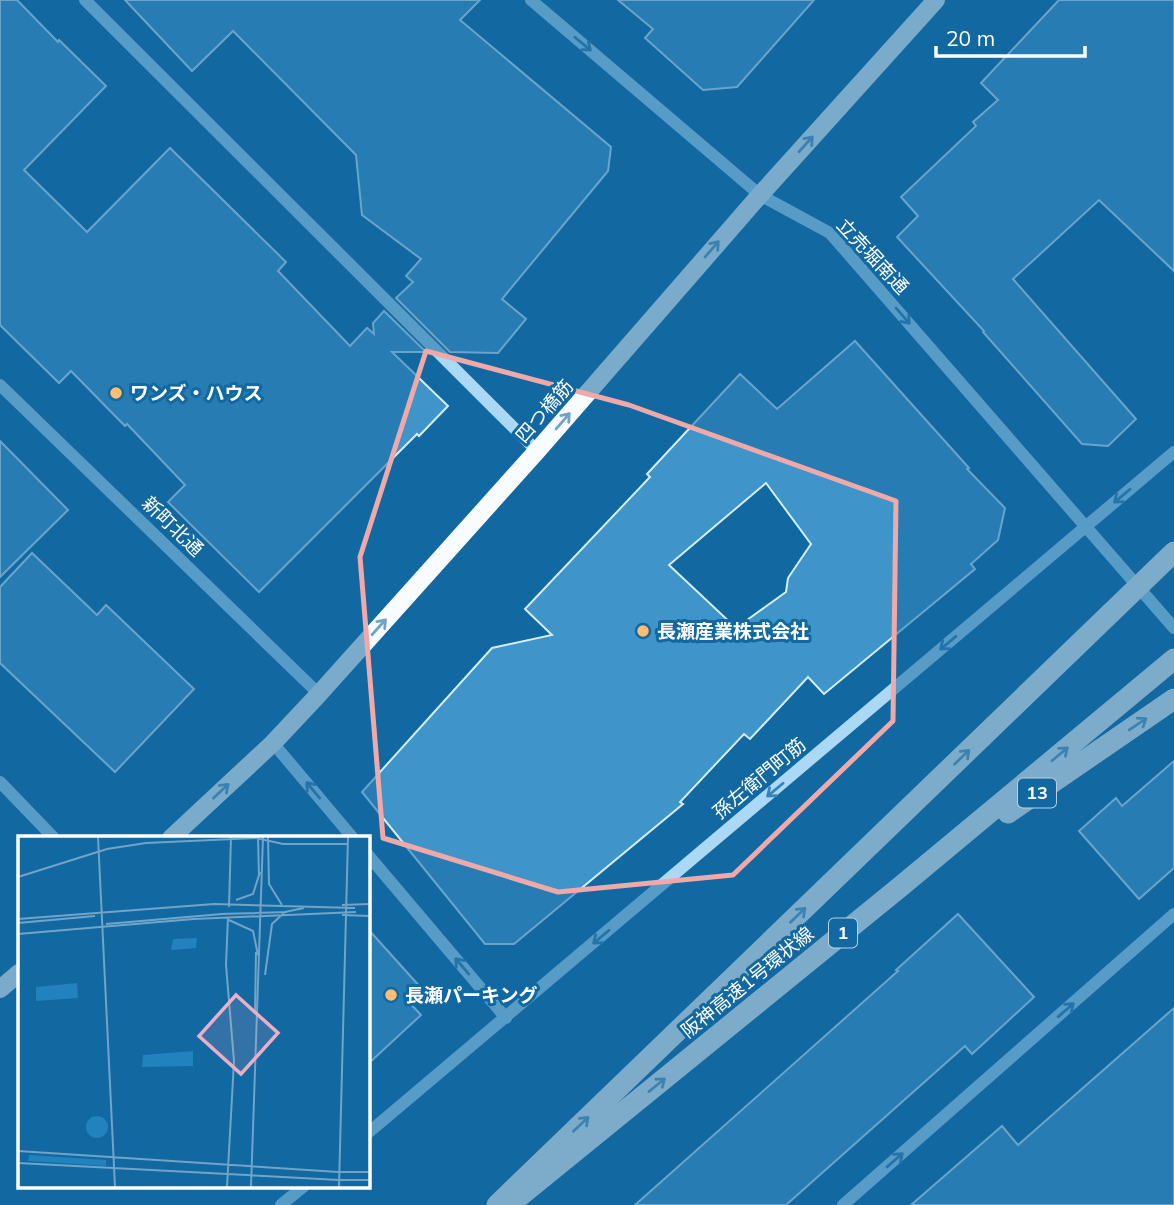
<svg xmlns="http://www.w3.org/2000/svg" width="1174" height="1205" font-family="Mulish,'Noto Sans JP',sans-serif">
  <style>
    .building { fill: #3f94c9; stroke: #d4eefe; stroke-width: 2; fill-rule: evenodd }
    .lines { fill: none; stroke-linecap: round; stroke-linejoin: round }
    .minor { stroke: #abd9f5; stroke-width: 12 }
    .major { stroke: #f9fcff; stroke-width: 18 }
    .highway { stroke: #fff; stroke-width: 21 }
    .highway-bridge { stroke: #fff; stroke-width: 21 }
    .oneway { stroke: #3884b6 }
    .oneway2 { stroke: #6ea3c7 }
    .oneway3 { stroke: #71a4c7 }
    .marked { fill: none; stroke: #efa9a9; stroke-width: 5; stroke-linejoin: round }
    .poi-dot { fill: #ffbd6f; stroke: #1268a1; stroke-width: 2.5 }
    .labels { text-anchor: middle; stroke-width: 6; stroke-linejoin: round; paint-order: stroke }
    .shield { fill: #1268a1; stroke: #b8d2e3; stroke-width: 2 }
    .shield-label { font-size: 18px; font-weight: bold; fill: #fff }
    .street-label { font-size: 19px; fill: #fff; stroke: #1268a1 }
    .poi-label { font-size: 19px; font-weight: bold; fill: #fff; stroke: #1268a1; text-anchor: start }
    .inset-road { fill: none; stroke: #71a4c7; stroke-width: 2 }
    .view { fill: #eaaec6; fill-opacity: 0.15; stroke: #eaaec6; stroke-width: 3.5 }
    .inset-edge { fill: none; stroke: #fff; stroke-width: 3.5 }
  </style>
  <rect width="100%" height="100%" fill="#1268a1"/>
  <g class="building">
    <polygon points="0,0 17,0 58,42 59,40 106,86 24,170 87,232 170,148 286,262 278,271 350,346 367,328 374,334 373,323 384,311 426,352 392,352 448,406 419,436 417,434 259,592 168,502 185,485 127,424 125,426 71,371 59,383 0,325"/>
    <polygon points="125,0 480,0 460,20 611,147 608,171 502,299 526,319 498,353 450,352 396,298 413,282 406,276 421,259 362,215 356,155 233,31 192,71"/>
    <polygon points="618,0 814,0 737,87 703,90 645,38 653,29"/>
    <polygon points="1059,0 1174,0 1174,271 1099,200 1013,279 1136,419 1108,446 1082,444 983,332 984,331 897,237 918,216 901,197 976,126 973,122 998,100 981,83"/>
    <path d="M 855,341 L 969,468 L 967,469 L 1005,508 L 998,540 L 971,564 L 975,569 L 824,694 L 808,677 L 750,739 L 744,734 L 680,802 L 683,804 L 514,944 L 485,944 L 362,792 L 492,648 L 552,635 L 525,609 L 650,477 L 647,474 L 740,374 L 777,409 ZM 766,483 L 811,544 L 788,578 L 786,592 L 736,628 L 669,565 Z"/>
    <polygon points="0,441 68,510 0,577"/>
    <polygon points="32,553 97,615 106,605 194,689 115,772 0,663 0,587"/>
    <polygon points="1174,761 1174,868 1139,899 1079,831 1116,798 1122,806"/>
    <polygon points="958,914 1034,997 972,1054 965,1046 786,1205 635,1205 898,971 896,970"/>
    <polygon points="368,929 422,989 408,1001 421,1015 368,1064"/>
    <polygon points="1174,1008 1174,1205 911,1205 1002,1126 1018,1145"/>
  </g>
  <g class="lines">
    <g class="minor">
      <polyline points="85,0 537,451"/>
      <polyline points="531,0 760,195 830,233 1174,628"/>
      <polyline points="0,385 319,694"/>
      <polyline points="273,743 353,838"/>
      <polyline points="0,782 54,838"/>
      <polyline points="368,855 506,1018"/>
      <polyline points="368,1133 1174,452"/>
      <polyline points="281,1205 304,1186"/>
      <polyline points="843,1205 1174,914"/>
    </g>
    <g class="major">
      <polyline points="171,838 273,743 319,694 537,451 760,195 936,0"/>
      <polyline points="0,989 19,973"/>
    </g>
    <g class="highway">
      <polyline points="1008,813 1174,699"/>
      <polyline points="509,1205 900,887 1174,659"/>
    </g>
    <polyline class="highway-bridge" points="497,1205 1174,552"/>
  </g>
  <defs><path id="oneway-shaft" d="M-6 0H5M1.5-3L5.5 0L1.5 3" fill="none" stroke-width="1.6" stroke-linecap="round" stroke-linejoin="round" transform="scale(1.75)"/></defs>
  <g class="oneway">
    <use href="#oneway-shaft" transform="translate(583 44) rotate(40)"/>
    <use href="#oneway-shaft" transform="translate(903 316) rotate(49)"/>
    <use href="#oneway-shaft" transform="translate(1122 496) rotate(140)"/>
    <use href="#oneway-shaft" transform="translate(948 643) rotate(140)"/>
    <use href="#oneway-shaft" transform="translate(313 790) rotate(-130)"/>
    <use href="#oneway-shaft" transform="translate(775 790) rotate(140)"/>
    <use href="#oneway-shaft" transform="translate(601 937) rotate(140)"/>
    <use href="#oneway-shaft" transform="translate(462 966) rotate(-130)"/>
    <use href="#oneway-shaft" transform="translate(1066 1010) rotate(-41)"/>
    <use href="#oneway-shaft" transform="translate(895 1160) rotate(-41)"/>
  </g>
  <g class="oneway2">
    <use href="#oneway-shaft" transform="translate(806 144) rotate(-48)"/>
    <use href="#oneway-shaft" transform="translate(712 249) rotate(-49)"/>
    <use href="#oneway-shaft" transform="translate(563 421) rotate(-49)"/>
    <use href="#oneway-shaft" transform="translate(379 627) rotate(-48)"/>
    <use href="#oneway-shaft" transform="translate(221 791) rotate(-43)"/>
  </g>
  <g class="oneway3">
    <use href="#oneway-shaft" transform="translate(1138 724) rotate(-34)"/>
    <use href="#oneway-shaft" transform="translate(1060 754) rotate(-40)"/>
    <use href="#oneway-shaft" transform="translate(962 757) rotate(-44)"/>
    <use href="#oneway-shaft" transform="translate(798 915) rotate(-44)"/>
    <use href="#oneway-shaft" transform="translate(657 1085) rotate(-39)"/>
    <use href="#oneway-shaft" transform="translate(581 1124) rotate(-44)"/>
  </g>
  <path d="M0 0H1174V1205H0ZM 426,351 L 629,405 L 896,501 L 893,721 L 733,875 L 558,892 L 383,838 L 360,557 Z" fill="#1268a1" fill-opacity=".55" fill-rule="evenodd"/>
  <path class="marked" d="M 426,351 L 629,405 L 896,501 L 893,721 L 733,875 L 558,892 L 383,838 L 360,557 Z"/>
  <g class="poi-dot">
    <circle cx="116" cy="393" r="7"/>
    <circle cx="643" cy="631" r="7"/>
    <circle cx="391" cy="995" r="7"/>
  </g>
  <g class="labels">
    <g class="shield">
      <rect x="1018" y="778.5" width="38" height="29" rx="5"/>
      <rect x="829" y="918.5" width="28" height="29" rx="5"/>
    </g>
    <g class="shield-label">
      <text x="1037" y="799">13</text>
      <text x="843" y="939">1</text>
    </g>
    <g class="street-label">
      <text transform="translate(873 256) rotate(47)" y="7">立売堀南通</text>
      <text transform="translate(544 411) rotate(-49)" y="7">四つ橋筋</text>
      <text transform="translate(173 526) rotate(44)" y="7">新町北通</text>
      <text transform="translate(759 778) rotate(-40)" y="7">孫左衛門町筋</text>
      <text transform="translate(747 982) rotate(-39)" y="7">阪神高速1号環状線</text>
    </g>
    <g class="poi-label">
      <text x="130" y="400">ワンズ・ハウス</text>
      <text x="657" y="638">長瀬産業株式会社</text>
      <text x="405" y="1002">長瀬パーキング</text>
    </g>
  </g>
  <g transform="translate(18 836)">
    <rect width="352" height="352" fill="#1268a1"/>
    <path d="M 179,102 L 178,112 L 153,114 L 155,103 ZM 59,147 L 60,162 L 18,165 L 18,151 ZM 175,215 L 175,230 L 124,231 L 125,219 ZM68 291a11 11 0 1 1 22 0a11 11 0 1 1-22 0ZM 11,319 L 88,324 L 88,330 L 10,325 Z" fill="#2182be"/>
    <path class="inset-road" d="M 80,1 L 97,351M 240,1 L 241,40M 250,1 L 251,48 L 264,69M 0,41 L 89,13 L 128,7 L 238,2 L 265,8 L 330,8M 218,64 L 235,58 L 242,36M 324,69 L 352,68M 211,71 L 213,1M 202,78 L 269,76M 324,79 L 352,80M 0,83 L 196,68 L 337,72M 211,84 L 235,95 L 240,119M 0,87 L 77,80M 88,88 L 204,78M 0,98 L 176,83 L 338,76M 247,139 L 254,88 L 267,76 L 286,72M 237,175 L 238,116M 0,315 L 320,336M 0,327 L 321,344M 320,336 L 352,336M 321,344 L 352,344M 209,351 L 216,225 L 208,129 L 210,81M 233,351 L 245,1M 321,351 L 330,1"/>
    <path class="view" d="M 218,159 L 260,197 L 223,238 L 181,200 Z"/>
    <rect width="352" height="352" class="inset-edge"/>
  </g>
  <path d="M936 46v10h149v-10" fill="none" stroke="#ffffff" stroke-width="3.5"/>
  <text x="946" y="46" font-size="21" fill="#ffffff" stroke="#1268a1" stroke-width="5" paint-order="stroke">20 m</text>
</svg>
